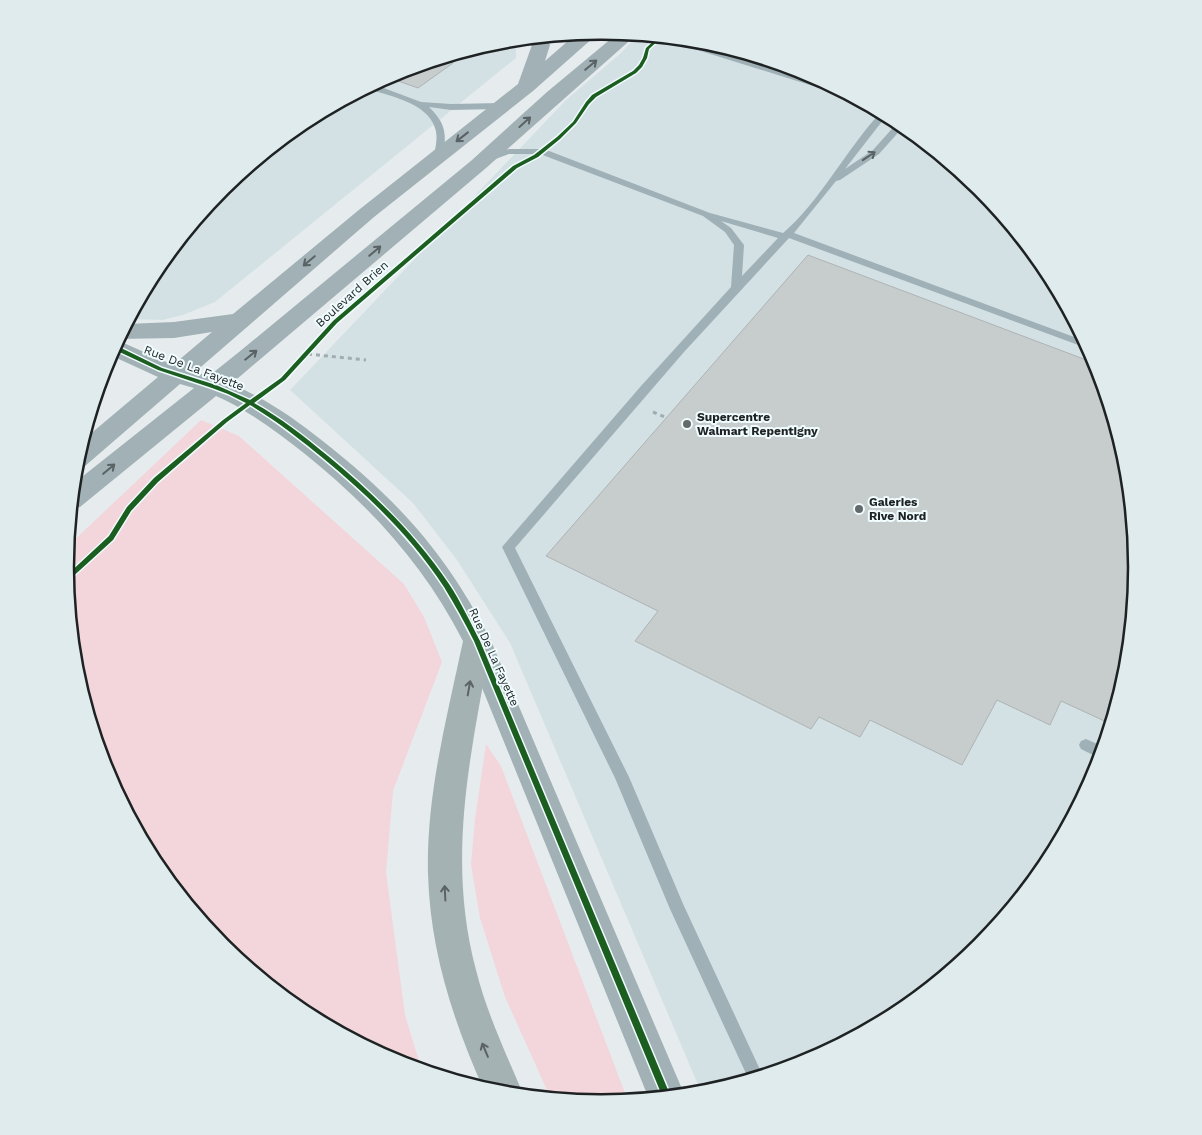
<svg xmlns="http://www.w3.org/2000/svg" width="1202" height="1135" font-family="'Work Sans',sans-serif">
  <style>
    .built { fill: #d3e1e5 }
    .green { fill: #f3d5dc }
    .building { fill: #c7cccd; stroke: #aeb3b4 }
    .lines { fill: none; stroke-linecap: round; stroke-linejoin: round }
    .path { stroke: #9fadb0; stroke-width: 3; stroke-dasharray: 4 4; stroke-linecap: butt }
    .lane { fill: #9fb1b6; fill-rule: evenodd }
    .secondary { fill: #a1b1b6; fill-rule: evenodd }
    .highway { fill: #a5b2b4; fill-rule: evenodd }
    .cycleway-casing { stroke: #f0fcfe; stroke-width: 3 }
    .cycleway { fill: #1b5e20; fill-rule: evenodd }
    .oneway { stroke: #596265 }
    .oneway2 { stroke: #586265 }
    .oneway3 { stroke: #5b6364 }
    .poi-dot { fill: #64696a; stroke: #f0fcfe; stroke-width: 2 }
    .labels { text-anchor: middle; stroke-width: 4; stroke-linejoin: round; paint-order: stroke }
    .street-label { font-size: 12px; fill: #1e2223; stroke: #f0fcfe }
    .poi-label { font-size: 12px; font-weight: bold; fill: #1e2223; stroke: #f0fcfe; text-anchor: start }
    .rim { fill: none; stroke: #1e2223; stroke-width: 2.5 }
  </style>
  <rect width="100%" height="100%" fill="#e6ecee"/>
  <g class="built">
    <polygon points="638,35 706,42 806,72 899,122 980,189 1047,270 1097,363 1127,463 1137,568 1127,672 1096,773 1047,866 980,947 899,1014 806,1063 702,1094 510,643 457,560 413,503 290,390 566,100 621,53"/>
    <polygon points="516,40 516,58 215,302 183,315 163,320 129,319 155,269 222,188 303,121 396,72 497,42"/>
  </g>
  <g class="green">
    <polygon points="201,420 239,436 404,584 424,617 442,662 393,791 386,872 405,1015 422,1071 396,1063 303,1013 222,946 155,865 105,772 75,672 65,567 67,547"/>
    <polygon points="486,744 501,766 628,1101 601,1104 551,1099 505,997 480,918 471,865 475,819"/>
  </g>
  <g class="building">
    <polygon points="441,58 453,63 418,88 387,77 396,72"/>
    <polygon points="808,255 1097,364 1127,463 1137,568 1127,672 1111,724 1061,701 1050,725 997,700 962,765 870,720 860,737 819,717 811,729 635,641 658,611 546,556"/>
  </g>
  <g class="lines">
    <g class="path">
      <polyline points="308,354 366,360"/>
      <polyline points="653,412 667,418"/>
    </g>
    <g class="lane">
      <polygon points="656,37 673,38 834,87 851,96 845,96"/>
      <path d="M 373,84 L 421,102 L 451,104 L 500,103 L 504,106 L 500,109 L 451,110 L 429,107 C 446,124 446,132 444,155 L 439,158 L 434,155 C 436,146 438,136 435,128 C 427,102 388,96 366,88 Z"/>
      <path d="M 881,112 L 887,115 L 845,169 L 873,150 L 898,122 L 904,126 L 879,154 L 840,180 L 836,181 L 794,233 L 1085,341 L 1089,349 L 789,238 L 684,352 L 515,548 L 629,777 L 684,906 L 763,1076 L 749,1080 L 670,909 L 615,778 L 502,547 L 641,386 L 731,287 L 734,245 L 725,232 L 703,216 L 540,154 L 509,154 L 490,161 L 485,158 L 493,153 L 509,149 L 544,149 L 710,213 L 783,233 C 819,203 847,148 881,112 ZM 721,221 L 778,238 L 742,276 L 744,245 L 731,228 Z"/>
      <polygon points="1086,739 1104,747 1101,759 1081,749 1079,745 1081,741"/>
    </g>
    <path class="secondary" d="M 596,32 L 594,37 L 533,91 L 374,217 L 195,372 L 209,376 L 239,352 L 472,160 L 547,92 L 618,33 L 636,35 L 486,168 L 231,384 C 265,398 295,419 324,442 C 399,501 448,556 491,641 L 685,1096 L 649,1099 L 463,641 C 425,566 370,506 305,454 C 277,432 248,410 216,396 L 80,507 L 70,509 L 73,484 L 194,388 L 180,384 L 85,466 L 75,469 L 82,441 L 158,377 L 110,355 L 117,340 L 173,365 L 212,332 L 174,338 L 118,339 L 126,324 L 174,322 L 233,314 L 360,209 L 518,84 L 532,45 L 528,38 L 545,37 L 550,45 L 545,61 L 576,34 Z"/>
    <path class="highway" d="M 477,629 L 487,633 L 491,641 C 471,753 446,857 476,970 C 487,1014 506,1053 523,1094 L 523,1096 L 496,1093 L 484,1090 C 453,1021 430,950 428,874 C 426,795 447,717 463,641 L 467,633 Z"/>
    <g class="cycleway-casing">
      <path id="cycleway" d="M 658,37 L 662,37 L 649,49 L 647,58 L 642,67 L 636,73 L 596,97 L 589,104 L 576,123 L 560,139 L 538,157 L 517,168 L 337,323 L 285,380 L 254,403 C 281,418 305,437 328,456 C 374,494 416,535 449,584 C 461,602 470,622 480,641 L 671,1097 L 663,1098 L 474,641 C 465,623 455,605 444,587 C 412,538 370,497 324,459 C 301,440 277,421 250,405 L 227,422 L 158,482 L 131,511 L 113,540 L 68,581 L 66,581 L 66,576 L 109,536 L 127,507 L 154,478 L 223,420 L 246,403 L 228,394 L 212,388 L 158,370 L 113,349 L 115,345 L 162,368 L 216,385 L 250,400 L 281,378 L 333,321 L 513,166 L 534,155 L 557,137 L 573,122 L 586,102 L 592,95 L 633,71 L 639,65 L 643,58 L 646,48 Z"/>
    </g>
    <use href="#cycleway" class="cycleway"/>
  </g>
  <defs><path id="oneway-shaft" d="M-6 0H5M1.5-3L5.5 0L1.5 3" fill="none" stroke-width="1.6" stroke-linecap="round" stroke-linejoin="round" transform="scale(1.25)"/></defs>
  <g class="oneway">
    <use href="#oneway-shaft" transform="translate(591 65) rotate(-40)"/>
    <use href="#oneway-shaft" transform="translate(525 122) rotate(-42)"/>
    <use href="#oneway-shaft" transform="translate(462 137) rotate(142)"/>
    <use href="#oneway-shaft" transform="translate(375 251) rotate(-40)"/>
    <use href="#oneway-shaft" transform="translate(309 261) rotate(140)"/>
    <use href="#oneway-shaft" transform="translate(251 355) rotate(-39)"/>
    <use href="#oneway-shaft" transform="translate(109 469) rotate(-40)"/>
  </g>
  <use class="oneway2" href="#oneway-shaft" transform="translate(869 156) rotate(-34)"/>
  <g class="oneway3">
    <use href="#oneway-shaft" transform="translate(469 688) rotate(-80)"/>
    <use href="#oneway-shaft" transform="translate(445 893) rotate(-93)"/>
    <use href="#oneway-shaft" transform="translate(485 1050) rotate(-113)"/>
  </g>
  <g class="poi-dot">
    <circle cx="687" cy="424" r="5"/>
    <circle cx="859" cy="509" r="5"/>
  </g>
  <g class="labels">
    <g class="street-label">
      <text transform="translate(352 294) rotate(-42)" y="4">Boulevard Brien</text>
      <text transform="translate(194 368) rotate(21)" y="4">Rue De La Fayette</text>
      <text transform="translate(494 657) rotate(66)" y="4">Rue De La Fayette</text>
    </g>
    <g class="poi-label">
      <text x="697" y="421">Supercentre<tspan x="697" dy="14">Walmart Repentigny</tspan></text>
      <text x="869" y="506">Galeries<tspan x="869" dy="14">Rive Nord</tspan></text>
    </g>
  </g>
  <path d="M0 0H1202V1135H0ZM74 567a527 527 0 1 1 1054 0a527 527 0 1 1-1054 0Z" fill="#dfebec" fill-rule="evenodd"/>
  <path class="rim" d="M74 567a527 527 0 1 1 1054 0a527 527 0 1 1-1054 0Z"/>
</svg>
